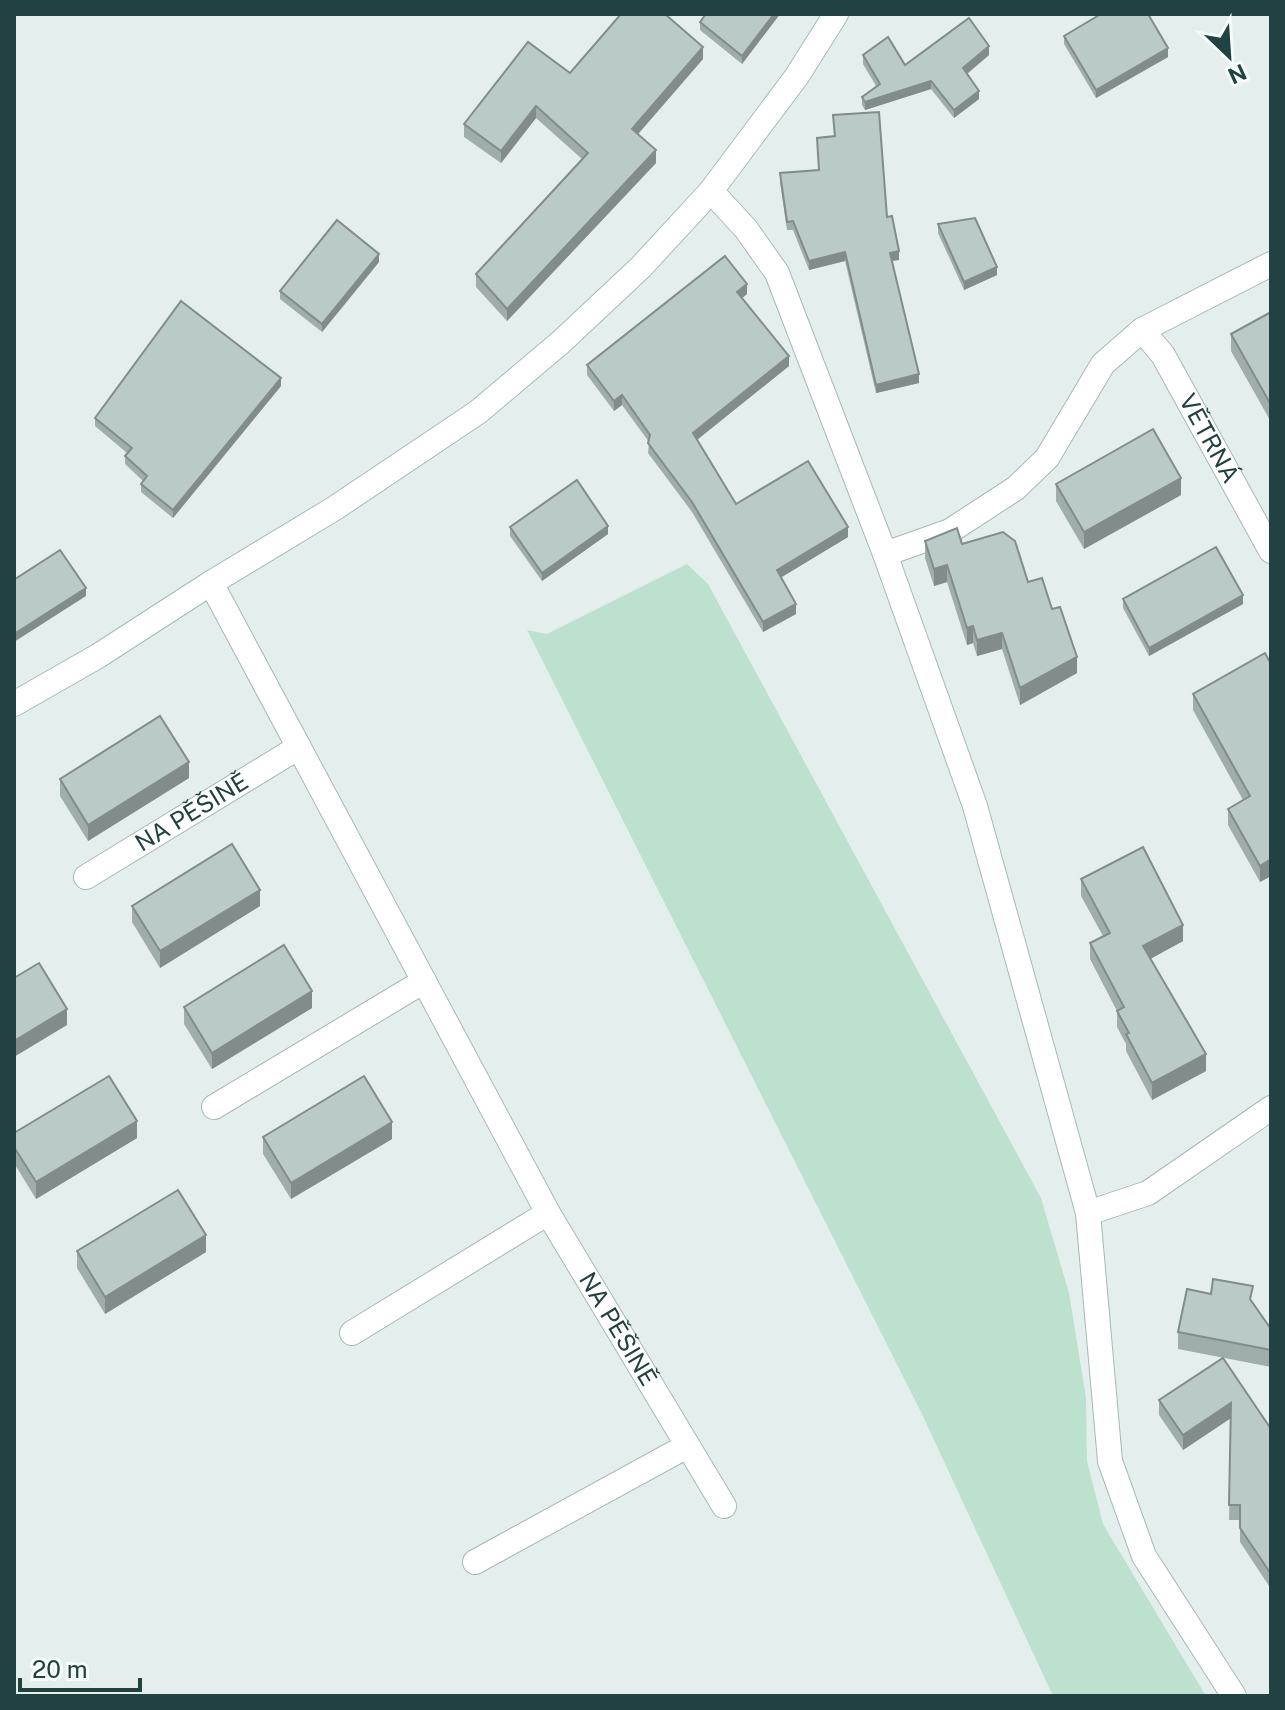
<svg xmlns="http://www.w3.org/2000/svg" width="1285" height="1710" font-family="'Public Sans',sans-serif">
  <style>
    .green { fill: #bce1cf }
    .lines { fill: none; stroke-linecap: round; stroke-linejoin: round }
    .minor-casing { stroke: #a6b8b6; stroke-width: 26 }
    .secondary-casing { stroke: #a2bbb9; stroke-width: 26 }
    .minor { stroke: #fff; stroke-width: 24 }
    .secondary { stroke: #fff; stroke-width: 24 }
    .wall { fill: #9faeab }
    .shaded-wall { fill: #828d8b }
    .building { fill: #b9cac7; stroke: #828d8b; stroke-width: 2 }
    .labels { text-anchor: middle; stroke-width: 8; stroke-linejoin: round; paint-order: stroke }
    .street-label { font-size: 24px; fill: #224241; stroke: #f5fbf9 }
  </style>
  <rect width="100%" height="100%" fill="#e4efed"/>
  <polygon class="green" points="687,564 708,584 1041,1198 1069,1293 1086,1398 1087,1461 1103,1524 1206,1696 1053,1696 921,1412 527,630 547,634"/>
  <g class="lines">
    <g class="minor-casing">
      <g id="minor">
        <polyline points="711,191 746,229 777,273 885,554 975,806 1088,1213 1110,1461 1144,1556 1234,1696"/>
        <path id="s1" d="M 1142,330 L 1163,355 L 1271,551"/>
        <polyline points="885,554 950,531 1016,488 1047,458 1103,364 1142,330 1271,264"/>
        <path id="s2" d="M 211,583 L 548,1213 L 724,1506"/>
        <path id="s3" d="M 86,877 L 299,747"/>
        <polyline points="214,1107 424,981"/>
        <polyline points="1088,1213 1148,1193 1271,1108"/>
        <polyline points="352,1333 548,1213"/>
        <polyline points="475,1562 687,1446"/>
      </g>
    </g>
    <g class="secondary-casing">
      <polyline id="secondary" points="14,704 98,656 211,583 335,508 478,412 561,342 641,267 711,191 797,76 836,14"/>
    </g>
    <use href="#minor" class="minor"/>
    <use href="#secondary" class="secondary"/>
  </g>
  <g class="wall">
    <polygon points="706,14 780,14 742,64 700,30 700,22"/>
    <polygon points="1064,36 1168,57 1096,98 1064,44"/>
    <polygon points="863,55 905,65 989,55 967,74 979,99 954,118 931,89 865,110 862,105 862,97 876,86 863,64"/>
    <polygon points="703,59 638,134 656,163 507,321 476,287 476,274 582,159 536,118 501,163 464,137 464,124 570,73"/>
    <polygon points="833,115 887,217 899,260 892,261 919,383 876,393 845,261 809,270 793,230 787,230 780,182 780,173 818,170 834,136"/>
    <polygon points="938,224 997,275 964,290 938,233"/>
    <polygon points="379,262 322,332 280,299 280,291"/>
    <polygon points="747,294 742,298 789,366 697,440 736,504 848,537 781,577 796,614 763,632 692,512 648,453 649,442 622,405 614,411 587,375 587,365"/>
    <polygon points="1271,312 1271,422 1231,351 1231,334"/>
    <polygon points="281,386 173,518 141,492 141,484 143,481 125,464 125,456 127,453 95,426 95,418"/>
    <polygon points="1056,484 1181,495 1084,549 1056,501"/>
    <polygon points="510,527 608,534 542,581 510,536"/>
    <polygon points="925,541 962,544 1028,582 1052,609 1077,673 1020,705 1002,649 977,656 973,643 967,645 947,582 934,586 925,558"/>
    <polygon points="1123,599 1243,604 1149,656 1123,608"/>
    <polygon points="1271,664 1271,876 1260,882 1228,825 1228,809 1243,800 1193,710 1193,694"/>
    <polygon points="189,778 88,841 60,796 60,779"/>
    <polygon points="1081,879 1183,941 1150,959 1206,1071 1152,1100 1126,1051 1126,1044 1117,1027 1117,1011 1090,959 1090,943 1103,936 1081,896"/>
    <polygon points="132,906 260,906 160,968 132,922"/>
    <polygon points="184,1007 312,1008 212,1069 184,1024"/>
    <polygon points="14,1133 137,1138 36,1199 14,1163"/>
    <polygon points="263,1137 392,1139 291,1199 263,1154"/>
    <polygon points="77,1251 206,1252 105,1314 77,1268"/>
    <polygon points="1253,1303 1271,1329 1271,1367 1178,1349 1178,1332"/>
    <polygon points="1223,1358 1271,1429 1271,1589 1240,1542 1240,1520 1229,1520 1231,1418 1183,1450 1159,1415 1159,1400"/>
  </g>
  <g class="shaded-wall">
    <polygon points="774,14 780,14 742,64 742,56"/>
    <polygon points="989,46 989,55 963,77 963,68"/>
    <polygon points="703,47 703,59 632,141 632,129"/>
    <polygon points="1168,48 1168,57 1096,98 1096,90"/>
    <polygon points="931,81 931,89 865,110 865,102"/>
    <polygon points="979,91 979,99 954,118 954,110"/>
    <polygon points="536,106 536,118 501,163 501,151"/>
    <polygon points="656,150 656,163 507,321 507,309"/>
    <polygon points="899,251 899,260 890,261 890,253"/>
    <polygon points="845,252 845,261 809,270 809,261"/>
    <polygon points="379,254 379,262 322,332 322,324"/>
    <polygon points="997,267 997,275 964,290 964,282"/>
    <polygon points="747,284 747,294 737,302 737,292"/>
    <polygon points="789,356 789,366 693,443 693,433"/>
    <polygon points="919,374 919,383 876,393 876,385"/>
    <polygon points="281,378 281,386 173,518 173,510"/>
    <polygon points="622,395 622,405 614,411 614,401"/>
    <polygon points="1181,478 1181,495 1084,549 1084,532"/>
    <polygon points="608,526 608,534 542,581 542,573"/>
    <polygon points="848,527 848,537 777,580 777,570"/>
    <polygon points="947,565 947,582 934,586 934,569"/>
    <polygon points="86,588 86,596 14,642 14,634"/>
    <polygon points="1243,595 1243,604 1149,656 1149,648"/>
    <polygon points="796,604 796,614 763,632 763,622"/>
    <polygon points="973,626 973,643 967,645 967,628"/>
    <polygon points="1002,633 1002,649 977,656 977,640"/>
    <polygon points="1077,657 1077,673 1020,705 1020,688"/>
    <polygon points="189,762 189,778 88,841 88,825"/>
    <polygon points="1271,859 1271,876 1260,882 1260,866"/>
    <polygon points="260,890 260,906 160,968 160,951"/>
    <polygon points="1183,925 1183,941 1143,963 1143,946"/>
    <polygon points="312,991 312,1008 212,1069 212,1053"/>
    <polygon points="67,1009 67,1025 14,1057 14,1041"/>
    <polygon points="1206,1054 1206,1071 1152,1100 1152,1083"/>
    <polygon points="137,1121 137,1138 36,1199 36,1182"/>
    <polygon points="392,1122 392,1139 291,1199 291,1183"/>
    <polygon points="206,1235 206,1252 105,1314 105,1297"/>
    <polygon points="1231,1403 1231,1418 1183,1450 1183,1435"/>
  </g>
  <g class="building">
    <polygon points="621,14 665,14 703,47 632,129 656,150 507,309 476,274 588,153 536,106 501,151 464,124 528,42 570,73"/>
    <polygon points="706,14 774,14 742,56 700,22"/>
    <polygon points="1101,14 1148,14 1168,48 1096,90 1064,36"/>
    <polygon points="969,18 989,46 963,68 979,91 954,110 931,81 865,102 862,97 880,84 863,55 888,37 905,65"/>
    <polygon points="879,112 887,217 892,216 899,251 890,253 919,374 876,385 845,252 809,261 793,221 787,222 780,173 819,170 817,138 835,136 833,115"/>
    <polygon points="975,218 997,267 964,282 938,224"/>
    <polygon points="337,220 379,254 322,324 280,291"/>
    <polygon points="725,256 747,284 737,292 789,356 693,433 736,504 808,461 848,527 777,570 796,604 763,622 692,502 648,443 650,435 622,395 614,401 587,365"/>
    <polygon points="181,301 281,378 173,510 141,484 147,476 125,456 132,448 95,418"/>
    <polygon points="1271,312 1271,405 1231,334"/>
    <polygon points="1153,429 1181,478 1084,532 1056,484"/>
    <polygon points="577,480 608,526 542,573 510,527"/>
    <polygon points="957,528 962,544 1003,532 1015,541 1028,582 1042,578 1052,609 1060,607 1077,657 1020,688 1002,633 977,640 973,626 967,628 947,565 934,569 925,541"/>
    <polygon points="1216,547 1243,595 1149,648 1123,599"/>
    <polygon points="60,550 86,588 14,634 14,577 15,579"/>
    <polygon points="1265,653 1271,664 1271,859 1260,866 1228,809 1250,796 1193,694"/>
    <polygon points="160,716 189,762 88,825 60,779"/>
    <polygon points="232,844 260,890 160,951 132,906"/>
    <polygon points="1143,847 1183,925 1143,946 1206,1054 1152,1083 1126,1034 1129,1033 1117,1011 1124,1007 1090,943 1110,933 1081,879"/>
    <polygon points="284,945 312,991 212,1053 184,1007"/>
    <polygon points="39,963 67,1009 14,1041 14,978"/>
    <polygon points="109,1076 137,1121 36,1182 14,1147 14,1133"/>
    <polygon points="364,1076 392,1122 291,1183 263,1137"/>
    <polygon points="178,1190 206,1235 105,1297 77,1251"/>
    <polygon points="1213,1279 1253,1286 1250,1299 1271,1329 1271,1350 1178,1332 1187,1289 1211,1294"/>
    <polygon points="1223,1358 1271,1429 1271,1574 1240,1528 1240,1505 1229,1505 1231,1403 1183,1435 1159,1400"/>
  </g>
  <g class="labels">
    <g class="street-label">
      <text dy="8" stroke="none"><textPath href="#s1" startOffset="128">VĚTRNÁ</textPath></text>
      <text dy="8" stroke="none"><textPath href="#s3" startOffset="124">NA PĚŠINĚ</textPath></text>
      <text dy="8" stroke="none"><textPath href="#s2" startOffset="850">NA PĚŠINĚ</textPath></text>
    </g>
  </g>
  <rect width="1285" height="1710" fill="none" stroke="#224241" stroke-width="32"/>
  <g transform="translate(1229 56) rotate(155)" stroke="#f5fbf9" stroke-width="6" paint-order="stroke">
  <path d="M0-6L14 30L0 20L-14 30Z" fill="#224241"/>
  <text y="-12" font-size="22" font-weight="bold" text-anchor="middle" fill="#224241">N</text>
  </g>
  <path d="M20 1678v12h120v-12" fill="none" stroke="#224241" stroke-width="4"/>
  <text x="32" y="1678" font-size="24" fill="#224241" stroke="#f5fbf9" stroke-width="6" paint-order="stroke">20 m</text>
</svg>
